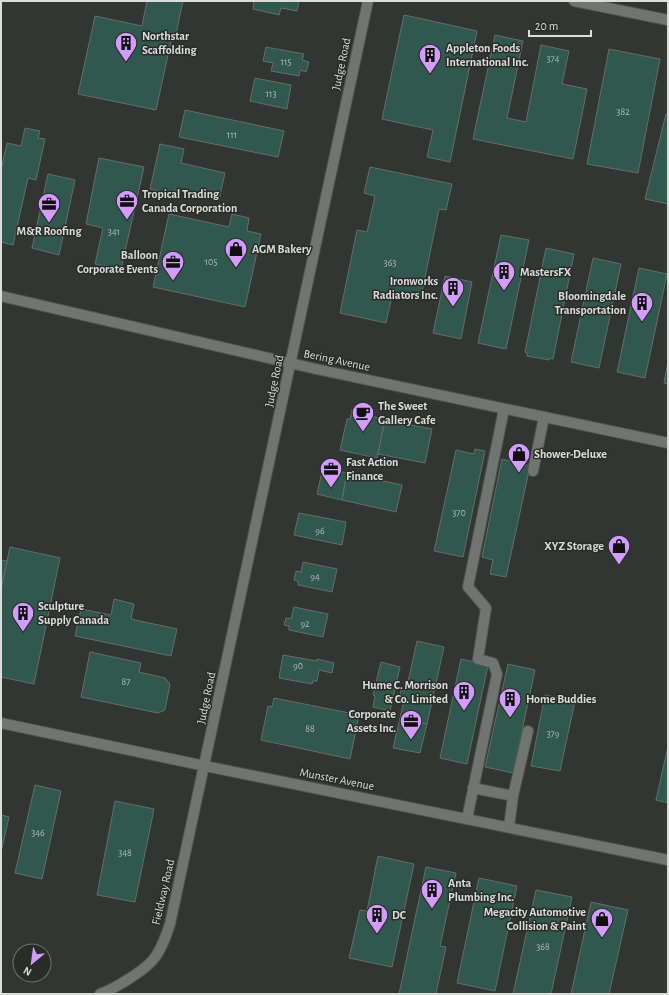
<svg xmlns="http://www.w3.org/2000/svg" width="669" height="995" font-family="'Alegreya Sans',sans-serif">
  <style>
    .building { fill: #31584f; stroke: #676c6a }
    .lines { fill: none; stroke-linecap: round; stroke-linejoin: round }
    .minor-casing { stroke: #505350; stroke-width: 12 }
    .minor { stroke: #717571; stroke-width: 10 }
    .labels { text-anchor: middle; stroke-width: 3; stroke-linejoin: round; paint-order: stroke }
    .number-label { font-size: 10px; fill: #b0bcb8 }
    .poi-label { font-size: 12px; font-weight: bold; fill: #dbdddb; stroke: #292c28; text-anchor: start }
    .street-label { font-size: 12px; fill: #dbdddb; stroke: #292c28 }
  </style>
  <rect width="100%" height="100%" fill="#323632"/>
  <g class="building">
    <polygon points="147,1 183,1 176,34 173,33 156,110 78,94 95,16 142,26"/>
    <polygon points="254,1 299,1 297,11 281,8 279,15 253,9"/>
    <polygon points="404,15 477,31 450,162 427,157 433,130 382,119"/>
    <polygon points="495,35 523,41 507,118 526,122 541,45 569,51 562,84 587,89 573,159 473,139"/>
    <polygon points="266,47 304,54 302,60 309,62 306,72 300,70 299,76 271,71 273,63 263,61"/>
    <polygon points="609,49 660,59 638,173 587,164"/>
    <polygon points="255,78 291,85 287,109 250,101"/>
    <polygon points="185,110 284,131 278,157 179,137"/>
    <polygon points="666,114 668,114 668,204 645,199"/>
    <polygon points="25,128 40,131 38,138 45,139 36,180 28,178 13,245 1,242 1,170 7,143 21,146"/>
    <polygon points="160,144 184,149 181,163 225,173 219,200 175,190 174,195 150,189"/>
    <polygon points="99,158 144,167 121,269 95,264 103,228 86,224"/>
    <polygon points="370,167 452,184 446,210 439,209 421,297 393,292 386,323 340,313 357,230 367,232 375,196 364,193"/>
    <polygon points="48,174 75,180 59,255 32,248"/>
    <polygon points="169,214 229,227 232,214 249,218 247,231 261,234 245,307 153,287"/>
    <polygon points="501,235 529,240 506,349 478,343"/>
    <polygon points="546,248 574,254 553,359 549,358 549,360 527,356 527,353 525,352"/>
    <polygon points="593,258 621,264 599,368 571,362"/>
    <polygon points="639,268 667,274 645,378 617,372"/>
    <polygon points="445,276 472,282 461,339 433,333"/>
    <polygon points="668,361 668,384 664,383"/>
    <polygon points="352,410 385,420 377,458 340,450 347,419 350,419"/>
    <polygon points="385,420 432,429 425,463 378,454"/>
    <polygon points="475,449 485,451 463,557 434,551 456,450 474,454"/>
    <polygon points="502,459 530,466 506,577 490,574 493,560 482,557"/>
    <polygon points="323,467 347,473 342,500 317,494"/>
    <polygon points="347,473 402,485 396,512 342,500"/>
    <polygon points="299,513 346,522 342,545 294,535"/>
    <polygon points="10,547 60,558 34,684 1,677 1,589"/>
    <polygon points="1,560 7,561 1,589"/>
    <polygon points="303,562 337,569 332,592 298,585 298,581 294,580 296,571 301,572"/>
    <polygon points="114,599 134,604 131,619 177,629 171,656 75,636 81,609 111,615"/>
    <polygon points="294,607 328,614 323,637 289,630 289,626 284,625 286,618 291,619"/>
    <polygon points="417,641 444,647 427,724 400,718 404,700 399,699 401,690 406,691"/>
    <polygon points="90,652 141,663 139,672 165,678 170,684 165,710 158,713 81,697"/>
    <polygon points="283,655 317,661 317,659 334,663 332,673 319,670 317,681 313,681 312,684 279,678"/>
    <polygon points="461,659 488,665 467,764 440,758"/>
    <polygon points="381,662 400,667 390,711 373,707 375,696 373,695"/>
    <polygon points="508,664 535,670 513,773 485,767"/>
    <polygon points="545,695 575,701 560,771 531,766"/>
    <polygon points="274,698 359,715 350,759 261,740 268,706 272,707"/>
    <polygon points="400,718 427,724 420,753 393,748"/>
    <polygon points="668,746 668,803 656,800"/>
    <polygon points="35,785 61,791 42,879 15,873"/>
    <polygon points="115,801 154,809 135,902 97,895"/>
    <polygon points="1,815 9,817 1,852"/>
    <polygon points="378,856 414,864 392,967 349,958 360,910 367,911"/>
    <polygon points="426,867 456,873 440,946 446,947 436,994 399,994"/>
    <polygon points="479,878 517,886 495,991 457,983"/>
    <polygon points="536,890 572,897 551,994 513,994"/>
    <polygon points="591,902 628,910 609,994 571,994"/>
  </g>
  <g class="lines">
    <g class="minor-casing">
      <g id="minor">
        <polyline points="574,1 668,20"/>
        <polyline points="1,296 316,369 668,443"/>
        <polyline points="533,471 544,417"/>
        <polyline points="1,723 205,766 668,860"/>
        <polyline points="473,788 513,796 509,827"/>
        <polyline points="513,796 528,731"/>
        <polyline points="467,819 497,674 493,663 478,659 486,608 468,587 504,409"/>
        <path d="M 100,994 C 114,989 142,972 152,961 C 161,951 166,936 170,924 L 368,1"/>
      </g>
    </g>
    <use href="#minor" class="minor"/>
  </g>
  <defs>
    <g id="building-pin" transform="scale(1.15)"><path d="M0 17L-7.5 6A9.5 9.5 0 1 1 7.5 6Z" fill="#d39cfc" stroke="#292c28"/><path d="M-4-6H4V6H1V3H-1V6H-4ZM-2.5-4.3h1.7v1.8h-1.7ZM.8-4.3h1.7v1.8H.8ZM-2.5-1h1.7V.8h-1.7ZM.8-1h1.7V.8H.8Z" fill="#111"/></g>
    <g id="office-pin" transform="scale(1.15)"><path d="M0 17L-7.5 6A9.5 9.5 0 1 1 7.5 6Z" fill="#d39cfc" stroke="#292c28"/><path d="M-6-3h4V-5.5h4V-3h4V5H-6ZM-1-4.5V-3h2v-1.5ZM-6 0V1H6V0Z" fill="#111"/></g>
    <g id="shop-pin" transform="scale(1.15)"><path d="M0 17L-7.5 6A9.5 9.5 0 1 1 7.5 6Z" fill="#d39cfc" stroke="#292c28"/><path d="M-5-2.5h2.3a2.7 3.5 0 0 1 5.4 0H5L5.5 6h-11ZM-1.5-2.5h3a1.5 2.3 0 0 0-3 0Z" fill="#111"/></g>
    <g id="cafe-pin" transform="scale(1.15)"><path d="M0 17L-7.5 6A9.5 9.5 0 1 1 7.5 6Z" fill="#d39cfc" stroke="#292c28"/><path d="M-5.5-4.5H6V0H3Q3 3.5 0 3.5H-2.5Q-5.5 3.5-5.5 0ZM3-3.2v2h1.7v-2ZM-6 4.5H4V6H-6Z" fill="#111"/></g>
  </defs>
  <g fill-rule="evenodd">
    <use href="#building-pin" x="126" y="43"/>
    <use href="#building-pin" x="430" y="55"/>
    <use href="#office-pin" x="127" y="201"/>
    <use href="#office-pin" x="49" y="204"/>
    <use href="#shop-pin" x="236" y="249"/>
    <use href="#office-pin" x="173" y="262"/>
    <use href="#building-pin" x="504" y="272"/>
    <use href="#building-pin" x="453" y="288"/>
    <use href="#building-pin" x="642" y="303"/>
    <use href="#cafe-pin" x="363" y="413"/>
    <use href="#shop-pin" x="519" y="454"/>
    <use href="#office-pin" x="331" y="469"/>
    <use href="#shop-pin" x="619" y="546"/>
    <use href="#building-pin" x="23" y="613"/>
    <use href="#building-pin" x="464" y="692"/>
    <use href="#building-pin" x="510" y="699"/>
    <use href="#office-pin" x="411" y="721"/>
    <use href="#building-pin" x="432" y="890"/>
    <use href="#building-pin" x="377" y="915"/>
    <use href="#shop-pin" x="602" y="919"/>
  </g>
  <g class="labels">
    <g class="number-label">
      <text x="553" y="62">374</text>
      <text x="286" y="65">115</text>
      <text x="271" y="97">113</text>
      <text x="623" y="115">382</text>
      <text x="232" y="138">111</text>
      <text x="114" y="235">341</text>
      <text x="211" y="265">105</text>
      <text x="390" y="266">363</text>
      <text x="459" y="516">370</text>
      <text x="320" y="534">96</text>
      <text x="315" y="580">94</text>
      <text x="305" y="627">92</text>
      <text x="298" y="669">90</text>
      <text x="126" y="685">87</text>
      <text x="310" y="732">88</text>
      <text x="553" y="737">379</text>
      <text x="38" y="836">346</text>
      <text x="125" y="856">348</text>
      <text x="543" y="950">368</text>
    </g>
    <g class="poi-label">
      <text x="142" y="40">Northstar<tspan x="142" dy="14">Scaffolding</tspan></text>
      <text x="446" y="52">Appleton Foods<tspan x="446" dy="14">International Inc.</tspan></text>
      <text x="142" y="198">Tropical Trading<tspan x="142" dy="14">Canada Corporation</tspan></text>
      <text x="49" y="235" text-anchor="middle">M&amp;R Roofing</text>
      <text x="252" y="253">AGM Bakery</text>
      <text x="158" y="259" text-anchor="end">Balloon<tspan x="158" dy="14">Corporate Events</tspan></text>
      <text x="520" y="276">MastersFX</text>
      <text x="438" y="285" text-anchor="end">Ironworks<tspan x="438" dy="14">Radiators Inc.</tspan></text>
      <text x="626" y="300" text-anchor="end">Bloomingdale<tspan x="626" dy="14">Transportation</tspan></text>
      <text x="378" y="410">The Sweet<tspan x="378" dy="14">Gallery Cafe</tspan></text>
      <text x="534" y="458">Shower-Deluxe</text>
      <text x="346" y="466">Fast Action<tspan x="346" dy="14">Finance</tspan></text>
      <text x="604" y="550" text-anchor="end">XYZ Storage</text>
      <text x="38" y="610">Sculpture<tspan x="38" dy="14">Supply Canada</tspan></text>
      <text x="448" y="689" text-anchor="end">Hume C. Morrison<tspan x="448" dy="14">&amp; Co. Limited</tspan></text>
      <text x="526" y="703">Home Buddies</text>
      <text x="396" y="718" text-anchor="end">Corporate<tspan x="396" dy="14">Assets Inc.</tspan></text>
      <text x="448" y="887">Anta<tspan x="448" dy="14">Plumbing Inc.</tspan></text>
      <text x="586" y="916" text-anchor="end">Megacity Automotive<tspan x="586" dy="14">Collision &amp; Paint</tspan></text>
      <text x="392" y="919">DC</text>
    </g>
    <g class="street-label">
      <text transform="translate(341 64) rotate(-78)" y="4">Judge Road</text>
      <text transform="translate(337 360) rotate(12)" y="4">Bering Avenue</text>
      <text transform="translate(274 381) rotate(-78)" y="4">Judge Road</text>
      <text transform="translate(206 698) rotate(-78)" y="4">Judge Road</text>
      <text transform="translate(337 779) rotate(11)" y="4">Munster Avenue</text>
      <text transform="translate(163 892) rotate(-77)" y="4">Fieldway Road</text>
    </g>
  </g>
  <rect width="669" height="995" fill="none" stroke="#dbdddb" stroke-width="4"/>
  <g transform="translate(32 963) rotate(209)"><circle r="19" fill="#292c28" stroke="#707370"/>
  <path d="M0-3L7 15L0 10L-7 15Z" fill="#d39cfc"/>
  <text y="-6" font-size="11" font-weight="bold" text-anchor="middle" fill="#dbdddb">N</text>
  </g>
  <path d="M529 30v6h62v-6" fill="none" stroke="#dbdddb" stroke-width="2"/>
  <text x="535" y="30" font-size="12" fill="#dbdddb" stroke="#292c28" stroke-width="3" paint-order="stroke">20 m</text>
</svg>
